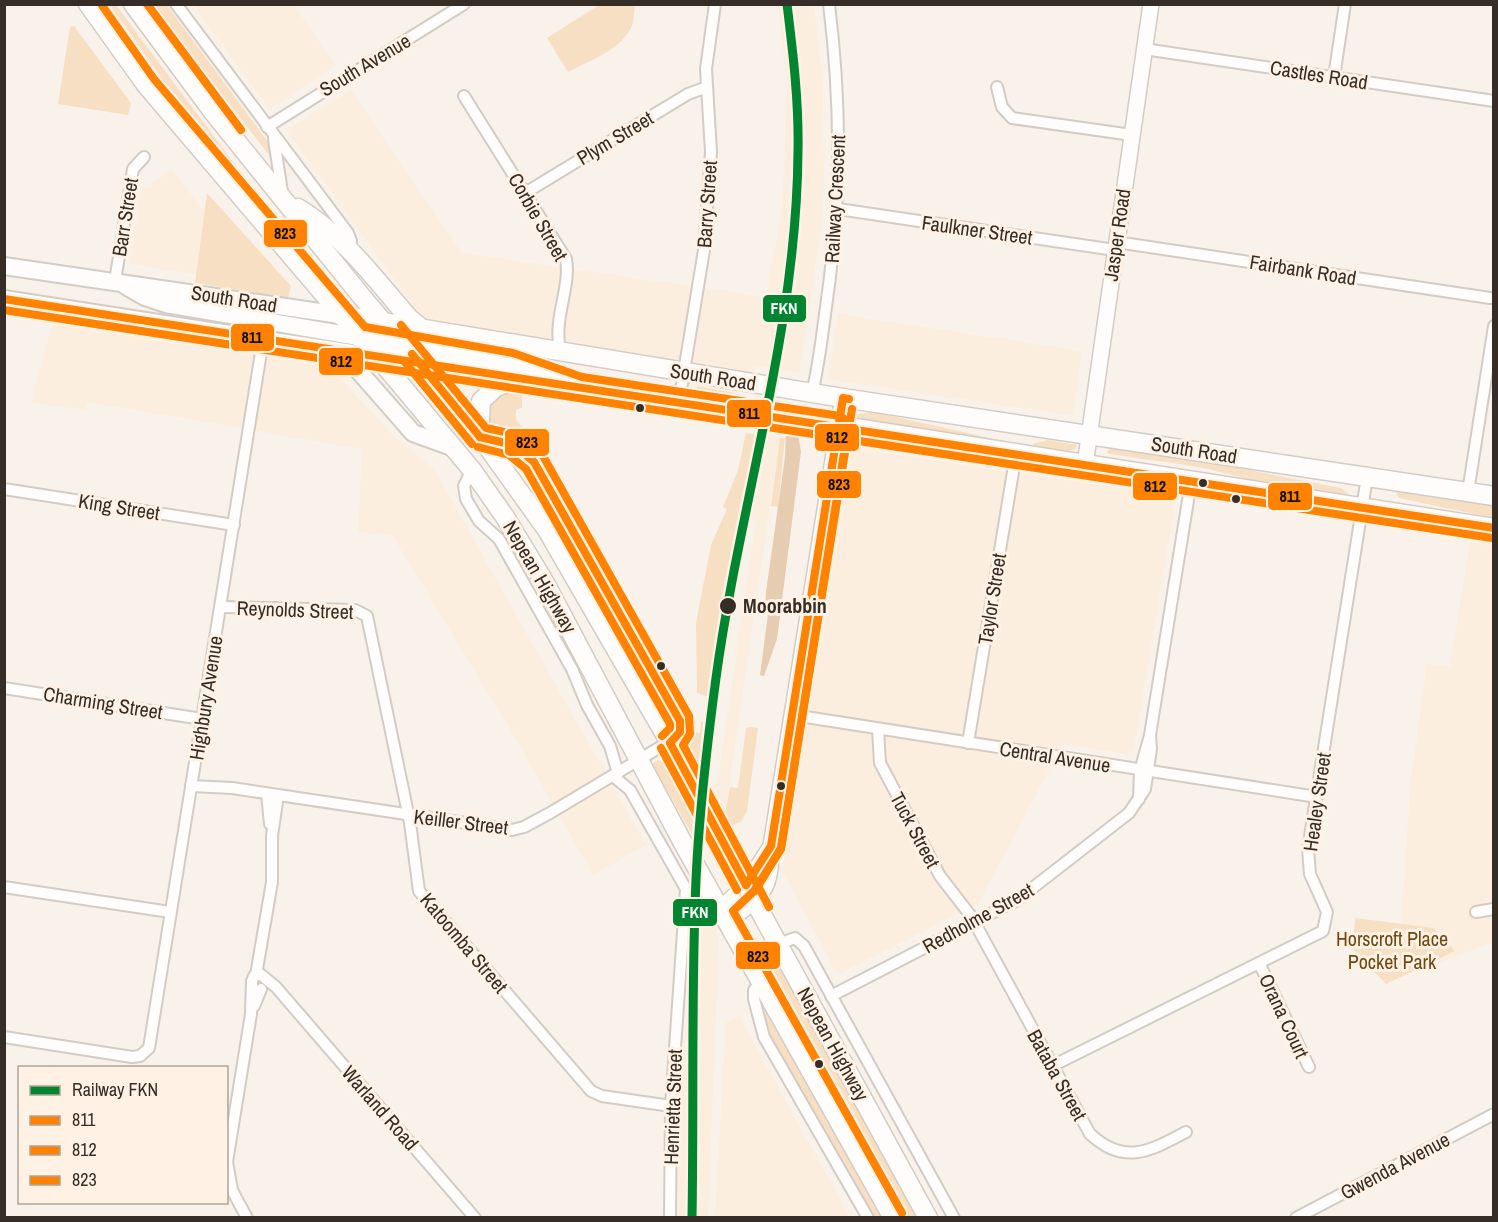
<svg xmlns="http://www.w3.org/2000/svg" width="1498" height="1222" font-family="'Archivo Narrow',sans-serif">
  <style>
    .built { fill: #fceede }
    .green { fill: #f7dfc4 }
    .forest { fill: #e6cdb1 }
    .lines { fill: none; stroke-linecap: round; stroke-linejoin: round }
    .street-casing { stroke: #d3ccc5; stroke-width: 14 }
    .secondary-casing { stroke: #d3ccc5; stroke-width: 18 }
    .primary-casing { stroke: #d3ccc5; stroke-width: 20 }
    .highway-casing { stroke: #d3ccc5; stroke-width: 21 }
    .street { stroke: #fefdfc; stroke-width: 10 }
    .secondary { stroke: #fefdfc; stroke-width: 15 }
    .primary { stroke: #fefdfc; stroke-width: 16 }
    .highway { stroke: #fefdfc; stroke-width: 18 }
    .bus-1-casing { stroke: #fff2e5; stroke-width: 12 }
    .bus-2-casing { stroke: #fff2e5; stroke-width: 12 }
    .bus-3-casing { stroke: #fff2e5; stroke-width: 12 }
    .bus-1 { stroke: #ff8200; stroke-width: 8 }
    .bus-2 { stroke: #ff8200; stroke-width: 8 }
    .bus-3 { stroke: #ff8200; stroke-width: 8 }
    .rail-1-casing { stroke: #fff2e5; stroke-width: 14 }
    .rail-1 { stroke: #028430; stroke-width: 9 }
    .bus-dot { fill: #362e26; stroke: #fff2e5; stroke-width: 2 }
    .labels { text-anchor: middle; stroke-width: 6; stroke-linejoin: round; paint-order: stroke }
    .street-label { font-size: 20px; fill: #362e26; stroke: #fff2e5 }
    .stop-label { font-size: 20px; font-weight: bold; fill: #362e26; stroke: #fff2e5; text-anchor: start }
    .park-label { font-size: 20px; fill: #6f4812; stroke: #fff2e5 }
    .line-badge { stroke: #fff2e5; stroke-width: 2 }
    .badge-label { font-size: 16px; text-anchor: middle; font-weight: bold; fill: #fff }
    .pale-badge-label { font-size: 16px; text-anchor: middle; font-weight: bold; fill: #111 }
  </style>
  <rect width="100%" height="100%" fill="#f9f2eb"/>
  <g class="built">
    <polygon points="193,5 294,5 336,65 269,109"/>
    <polygon points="778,5 814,5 823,83 824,186 822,222 799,373 755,366 753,372 423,319 286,130 351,90 462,253 766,297 782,210 787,83"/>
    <polygon points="172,169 204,212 196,274 130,264 142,187 151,188 152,183"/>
    <polygon points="838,314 1082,351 1073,413 1070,415 828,379"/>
    <polygon points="52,324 330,367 394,436 434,469 646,845 593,875 510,729 392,535 358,532 362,449 88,402 85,410 31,402"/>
    <polygon points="760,435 780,438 725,814 705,784 699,772 704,722 712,724 705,784 717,786 756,521 750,520 742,546 716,699 710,698 714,661 729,571"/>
    <polygon points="858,449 1176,496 1134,749 1127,754 1063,744 978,904 841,973 835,970 782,870 852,454"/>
    <polygon points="1470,542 1493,546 1493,942 1398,979 1410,787 1427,664 1450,667"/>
    <polygon points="692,889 719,936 708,1218 678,1217 678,1114 686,1049"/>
    <polygon points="739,1016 764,1062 850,1217 715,1217 726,1022"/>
  </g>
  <g class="green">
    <polygon points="110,5 116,5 239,170 339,289 336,290 197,129"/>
    <polygon points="149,5 167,5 268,142 272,159 197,62"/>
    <path d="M 599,5 L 635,5 C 634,12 634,22 631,28 C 619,51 589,61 568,72 L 547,38 Z"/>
    <polygon points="74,26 131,103 128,115 58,104 70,27"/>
    <polygon points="207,193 291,286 288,298 195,283"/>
    <polygon points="698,386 734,393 763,403 701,392 696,388"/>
    <path d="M 510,390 L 522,390 L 522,408 L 516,410 C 514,428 525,424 533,434 L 529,443 L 498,431 L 487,418 L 489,401 Z"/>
    <polygon points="874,412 1007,442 855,420 853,417 857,414"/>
    <polygon points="746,433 760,435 759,437 720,620 710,698 697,693 696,623 711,545 727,509 723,507 738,470"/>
    <polygon points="780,438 785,438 778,507 771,506"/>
    <polygon points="1048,440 1077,445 1076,449 1062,452 1031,447 1035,443"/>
    <path d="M 1109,448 L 1192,459 L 1341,488 L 1349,494 C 1308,501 1245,476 1203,468 C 1172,462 1141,459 1110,454 L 1107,453 Z"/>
    <polygon points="1399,490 1493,506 1493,518 1399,498 1396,492"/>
    <polygon points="693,721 696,721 695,732 700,733 701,722 704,722 699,772 687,746"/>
    <polygon points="751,727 758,728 747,811 741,822 732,825 725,814 730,787 738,788 746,728"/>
    <polygon points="658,760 664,762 674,776 673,782 695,818 695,839 652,764"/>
    <polygon points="1355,918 1434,928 1455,951 1386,984 1347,943 1354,933"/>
    <polygon points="771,958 783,972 917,1217 903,1217 853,1112 773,970"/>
    <polygon points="757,995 881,1217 874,1217 823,1126 771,1043"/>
  </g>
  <polygon class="forest" points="786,431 798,433 801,452 777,639 764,676 760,675 768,614 765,613 766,592 785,457"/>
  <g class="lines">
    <g class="street-casing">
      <g id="street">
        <polyline points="176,4 348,233 351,241 348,247"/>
        <polyline points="1144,49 1494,101"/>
        <polyline points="1334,77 1345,4"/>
        <polyline points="997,87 1002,107 1012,118 1132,135"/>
        <path d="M 464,96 L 566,259 C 571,288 553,317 560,351"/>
        <polyline points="267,127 464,4"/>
        <polyline points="274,139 282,192"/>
        <polyline points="525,193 688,94 707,87"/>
        <polyline points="838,209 1115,250"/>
        <polyline points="1116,242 1490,298"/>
        <polyline points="115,281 133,169 144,157"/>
        <path d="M 812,393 C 819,365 822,335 826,307 C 841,203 842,109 829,4"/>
        <polyline points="679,402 704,250 711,152 706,69 715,4"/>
        <polyline points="472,470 464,486 466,499 479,521 499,539 572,669 587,705 610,746 618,773"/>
        <polyline points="4,489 234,525"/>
        <polyline points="1468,492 1494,326"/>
        <polyline points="589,602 617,605"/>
        <polyline points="221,607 355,610 367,616 410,823 419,891 591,1091 602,1096 671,1106"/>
        <polyline points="4,688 202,719"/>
        <polyline points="793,715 1317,797"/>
        <path d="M 878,729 L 880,763 L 940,876 L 971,916 L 1090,1134 C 1125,1166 1150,1151 1186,1132"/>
        <polyline points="968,743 1016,454"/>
        <polyline points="613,776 630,790 686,889 671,1106 670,1218"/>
        <polyline points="191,786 232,788 512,830 524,827 550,813 677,737 680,721 669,700 534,462 514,445 482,438"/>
        <polyline points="267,794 270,824"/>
        <polyline points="1139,799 1140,771 1150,735 1191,482"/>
        <polyline points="4,887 170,912"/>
        <polyline points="1476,912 1494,909"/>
        <polyline points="778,944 795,938 804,946 954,1218"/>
        <polyline points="1260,965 1309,1067"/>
        <polyline points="256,975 272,882 272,836 278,795"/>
        <polyline points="761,982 754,990 754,999 764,1037 868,1218"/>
        <polyline points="831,996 1017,900 1129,813 1145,789 1151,749 1150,735"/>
        <polyline points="254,1006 261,989"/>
        <polyline points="4,1037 132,1057 140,1056 149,1048 263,340"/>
        <polyline points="1052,1066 1323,931 1327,912 1310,874 1308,849 1367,477"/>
        <polyline points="247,1218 232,1190 227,1162 251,1014 252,981 254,976 260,974 276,987 475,1218"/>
        <polyline points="1296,1218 1494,1114"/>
      </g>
    </g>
    <g class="secondary-casing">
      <g id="secondary">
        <polyline points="1085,465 1151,4"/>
        <polyline points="720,909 746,885 771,846"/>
        <path d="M 728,922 C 762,894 772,893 771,846 L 843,398"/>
      </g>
    </g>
    <g class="primary-casing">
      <g id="primary">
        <polyline points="4,266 340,315"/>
        <polyline points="126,286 145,297 166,304 359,337"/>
        <polyline points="4,299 377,357"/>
        <polyline points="342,352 413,433 449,446"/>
      </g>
    </g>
    <g class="highway-casing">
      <g id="highway">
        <polyline points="88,4 146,85 401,385 472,470 505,517 545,583 683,843 893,1218"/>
        <polyline points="133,4 213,112 362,297 479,435 547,530 689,776 726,849 928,1218"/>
        <path d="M 298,208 C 344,236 374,278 409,318 L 421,328"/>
        <polyline points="340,315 843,398 1494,496"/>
        <polyline points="359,337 493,360 549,376"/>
        <polyline points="377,357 748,411 1494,528"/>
        <polyline points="479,435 481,401 496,387 515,380"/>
      </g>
    </g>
    <use href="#street" class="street"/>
    <use href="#secondary" class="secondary"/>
    <use href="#primary" class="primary"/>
    <use href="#highway" class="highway"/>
    <g class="bus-1-casing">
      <g id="bus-1">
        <polyline points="4,299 1494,528"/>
        <polyline points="412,354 480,437"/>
        <polyline points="480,437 514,445 534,462 680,721 680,732 670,743"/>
        <polyline points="670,743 746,885"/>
        <polyline points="746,885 771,846 843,398 849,399"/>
      </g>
    </g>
    <g class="bus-2-casing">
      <g id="bus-2">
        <polyline points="4,310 1492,538"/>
        <polyline points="404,361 472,444"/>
        <polyline points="478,447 509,455 526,469 670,724 670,728 662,736"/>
        <polyline points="661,748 737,890"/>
        <polyline points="755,891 781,848 852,409"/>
      </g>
    </g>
    <g class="bus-3-casing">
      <g id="bus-3">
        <polyline points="101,4 154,79 365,327 513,353 582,377 840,416 846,420 848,428 781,849 754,891 733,911 902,1213"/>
        <polyline points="147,4 241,130"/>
        <polyline points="401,325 486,428 518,435 543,456 689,716 690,734 683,745 769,907"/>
      </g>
    </g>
    <use href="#bus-1" class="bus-1"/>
    <use href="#bus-2" class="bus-2"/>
    <use href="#bus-3" class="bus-3"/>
    <g class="rail-1-casing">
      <path id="rail-1" d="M 692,1218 C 694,1105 691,992 696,880 C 699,812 707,745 716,678 C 740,502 797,330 798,151 C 799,102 793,53 787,4"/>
    </g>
    <use href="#rail-1" class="rail-1"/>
  </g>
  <g class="bus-dot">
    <circle cx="640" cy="408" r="5"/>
    <circle cx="1203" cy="483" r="5"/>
    <circle cx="1236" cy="499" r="5"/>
    <circle cx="728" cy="606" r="9"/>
    <circle cx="661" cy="666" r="5"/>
    <circle cx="781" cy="786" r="5"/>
    <circle cx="819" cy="1064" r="5"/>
  </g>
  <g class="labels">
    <g class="street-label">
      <text transform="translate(365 65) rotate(-31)" y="7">South Avenue</text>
      <text transform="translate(1319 75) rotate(9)" y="7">Castles Road</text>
      <text transform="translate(615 138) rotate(-31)" y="7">Plym Street</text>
      <text transform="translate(835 199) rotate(-87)" y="7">Railway Crescent</text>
      <text transform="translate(707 204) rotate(-86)" y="7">Barry Street</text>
      <text transform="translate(125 217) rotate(-81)" y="7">Barr Street</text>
      <text transform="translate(538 217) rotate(60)" y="7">Corbie Street</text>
      <text transform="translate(977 230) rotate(8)" y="7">Faulkner Street</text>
      <text transform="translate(1117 235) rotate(-82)" y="7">Jasper Road</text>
      <text transform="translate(1303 270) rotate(9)" y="7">Fairbank Road</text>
      <text transform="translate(234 299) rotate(9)" y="7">South Road</text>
      <text transform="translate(713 377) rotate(9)" y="7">South Road</text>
      <text transform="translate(1194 450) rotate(9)" y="7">South Road</text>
      <text transform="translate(119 507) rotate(9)" y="7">King Street</text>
      <text transform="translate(540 577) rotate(60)" y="7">Nepean Highway</text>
      <text transform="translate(992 599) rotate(-81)" y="7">Taylor Street</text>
      <text transform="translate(295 610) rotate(2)" y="7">Reynolds Street</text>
      <text transform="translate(206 698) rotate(-81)" y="7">Highbury Avenue</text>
      <text transform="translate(103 703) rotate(9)" y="7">Charming Street</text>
      <text transform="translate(1055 757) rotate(9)" y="7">Central Avenue</text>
      <text transform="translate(1317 802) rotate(-82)" y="7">Healey Street</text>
      <text transform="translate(461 822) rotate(7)" y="7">Keiller Street</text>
      <text transform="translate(915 830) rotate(62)" y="7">Tuck Street</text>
      <text transform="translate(978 918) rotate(-29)" y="7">Redholme Street</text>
      <text transform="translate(464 943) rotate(50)" y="7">Katoomba Street</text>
      <text transform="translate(1284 1016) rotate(65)" y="7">Orana Court</text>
      <text transform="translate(833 1044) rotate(61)" y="7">Nepean Highway</text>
      <text transform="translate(1057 1075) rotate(61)" y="7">Bataba Street</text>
      <text transform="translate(673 1107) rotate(-88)" y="7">Henrietta Street</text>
      <text transform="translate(380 1108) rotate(49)" y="7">Warland Road</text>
      <text transform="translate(1395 1166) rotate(-28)" y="7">Gwenda Avenue</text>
    </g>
    <g class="stop-label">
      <text x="743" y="613">Moorabbin</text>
    </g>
    <g class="park-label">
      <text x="1392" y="946">Horscroft Place<tspan x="1392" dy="23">Pocket Park</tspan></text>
    </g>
  </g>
  <g class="line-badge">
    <rect x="263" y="219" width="45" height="29" rx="6" fill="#ff8200"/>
    <rect x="762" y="294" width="45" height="29" rx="6" fill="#028430"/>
    <rect x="230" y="323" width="45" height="29" rx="6" fill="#ff8200"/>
    <rect x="318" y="347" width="46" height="29" rx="6" fill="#ff8200"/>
    <rect x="726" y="399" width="46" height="29" rx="6" fill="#ff8200"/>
    <rect x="814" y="423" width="46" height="29" rx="6" fill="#ff8200"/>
    <rect x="504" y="428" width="46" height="29" rx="6" fill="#ff8200"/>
    <rect x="816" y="470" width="46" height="29" rx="6" fill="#ff8200"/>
    <rect x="1132" y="472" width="46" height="29" rx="6" fill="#ff8200"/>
    <rect x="1267" y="482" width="46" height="29" rx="6" fill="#ff8200"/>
    <rect x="672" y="898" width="46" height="29" rx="6" fill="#028430"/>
    <rect x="735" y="941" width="46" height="29" rx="6" fill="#ff8200"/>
  </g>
  <g class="badge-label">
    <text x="784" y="314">FKN</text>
    <text x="695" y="918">FKN</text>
  </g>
  <g class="pale-badge-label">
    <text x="285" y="239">823</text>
    <text x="252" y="343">811</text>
    <text x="341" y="367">812</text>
    <text x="749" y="419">811</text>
    <text x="837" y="443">812</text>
    <text x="527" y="448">823</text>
    <text x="839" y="490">823</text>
    <text x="1155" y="492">812</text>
    <text x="1290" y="502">811</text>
    <text x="758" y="962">823</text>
  </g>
  <rect width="1498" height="1222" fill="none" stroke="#362e26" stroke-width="12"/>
  <rect x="18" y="1066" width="210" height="138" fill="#fff2e5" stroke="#afa499" stroke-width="1.5"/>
  <rect x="30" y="1086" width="30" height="9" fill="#028430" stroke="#afa499" stroke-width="1.5"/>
  <text x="72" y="1096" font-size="18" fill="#362e26">Railway FKN</text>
  <rect x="30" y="1116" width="30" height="9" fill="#ff8200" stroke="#afa499" stroke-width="1.5"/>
  <text x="72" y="1126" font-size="18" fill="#362e26">811</text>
  <rect x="30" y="1146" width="30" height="9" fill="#ff8200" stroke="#afa499" stroke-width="1.5"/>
  <text x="72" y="1156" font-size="18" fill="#362e26">812</text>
  <rect x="30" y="1176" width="30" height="9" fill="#ff8200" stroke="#afa499" stroke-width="1.5"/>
  <text x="72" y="1186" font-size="18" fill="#362e26">823</text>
</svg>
